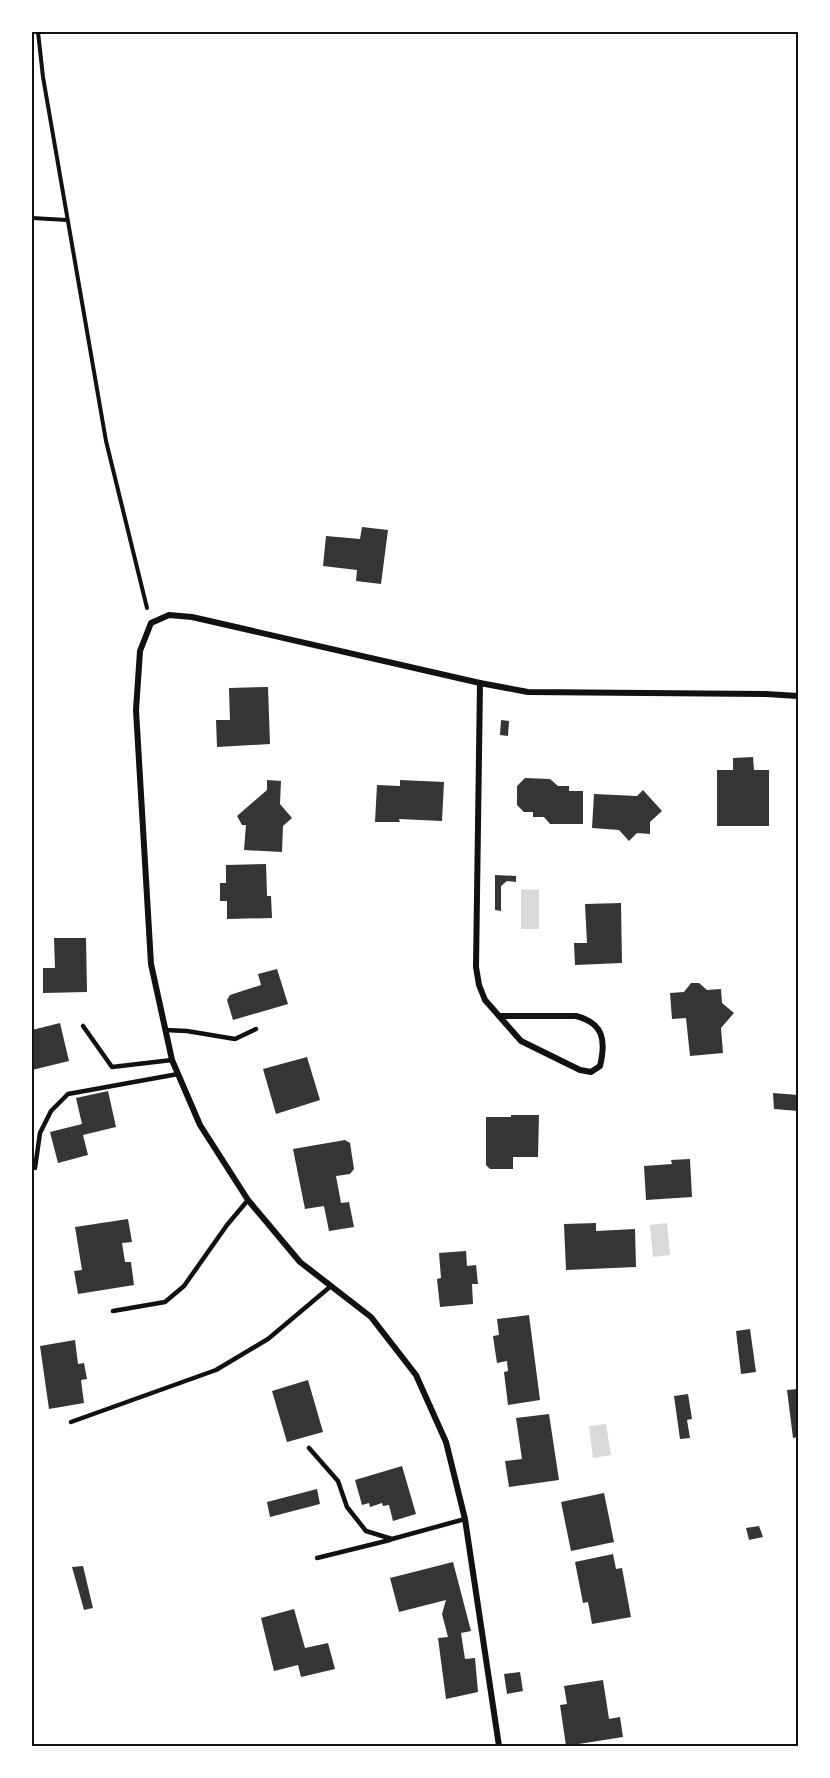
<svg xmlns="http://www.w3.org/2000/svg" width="830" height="1778" font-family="'PT Sans',sans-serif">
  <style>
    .water { fill: #d9d9d9 }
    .building { fill: #353535 }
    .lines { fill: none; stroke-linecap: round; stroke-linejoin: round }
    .path { stroke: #111; stroke-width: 4 }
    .service { stroke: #111; stroke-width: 4.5 }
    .minor { stroke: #111; stroke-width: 6 }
    .neatline { fill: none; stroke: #111; stroke-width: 2 }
  </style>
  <rect width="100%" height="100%" fill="#fff"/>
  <g class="water">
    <polygon points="521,889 539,890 539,929 521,929"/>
    <polygon points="667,1223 670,1255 653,1257 650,1225"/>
    <polygon points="606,1424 611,1455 593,1458 589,1426"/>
  </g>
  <g class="building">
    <polygon points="362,527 388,530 381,584 356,581 357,570 323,566 326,536 360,539"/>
    <polygon points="268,687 270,744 217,747 216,720 230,720 229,688"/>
    <polygon points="501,720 509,721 508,736 500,735"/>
    <polygon points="753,757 754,770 769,770 769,826 717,826 717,770 733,770 733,758"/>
    <polygon points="525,778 550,779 558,786 569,786 569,791 583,791 583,824 550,824 544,817 533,817 533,812 524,812 517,805 517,786"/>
    <polygon points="267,780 281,781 280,804 292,818 283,826 282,852 244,850 246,825 242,825 237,816 267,790"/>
    <polygon points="400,780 444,782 442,821 399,819 400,822 375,822 377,785 400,786"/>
    <polygon points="643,790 662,811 650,822 650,834 637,833 629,841 619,830 592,828 594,794 637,796"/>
    <polygon points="266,864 267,896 271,896 272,918 227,919 227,901 220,901 220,883 226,883 226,865"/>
    <polygon points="495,875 516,876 516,882 507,881 501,886 501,911 495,910"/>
    <polygon points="621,903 622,963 575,965 574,943 587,943 585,904"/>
    <polygon points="54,938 86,938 87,992 43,993 43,968 55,968"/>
    <polygon points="277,969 288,1004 233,1020 227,1000 230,995 261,985 258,974"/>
    <polygon points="691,983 699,983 707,990 721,989 722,1003 734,1013 721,1028 723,1053 690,1056 686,1018 672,1019 670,993 684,992"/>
    <polygon points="60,1023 69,1061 32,1070 32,1030"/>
    <polygon points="307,1057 320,1100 276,1114 263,1069"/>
    <polygon points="108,1091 116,1127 83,1135 88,1155 58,1163 50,1132 82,1124 76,1098"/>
    <polygon points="773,1093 798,1095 798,1111 774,1109"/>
    <polygon points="511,1115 539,1115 538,1157 513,1157 513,1169 490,1169 486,1165 486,1117 511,1117"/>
    <polygon points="345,1140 350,1143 354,1169 350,1174 336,1176 341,1203 349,1202 354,1227 329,1231 324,1206 305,1209 293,1149"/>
    <polygon points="690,1159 692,1197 646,1200 644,1166 672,1164 671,1160"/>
    <polygon points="128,1219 132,1242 122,1243 125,1262 131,1262 134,1285 78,1294 74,1271 82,1270 75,1227"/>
    <polygon points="596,1223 596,1231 635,1229 636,1267 566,1270 564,1224"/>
    <polygon points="466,1251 467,1266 476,1265 478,1284 472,1284 473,1304 440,1307 437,1279 441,1278 439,1253"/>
    <polygon points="529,1315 540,1400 508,1405 504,1372 508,1371 507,1361 497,1363 495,1350 493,1336 499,1335 497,1319"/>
    <polygon points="750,1329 756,1372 741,1374 736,1331"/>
    <polygon points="75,1340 78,1364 84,1363 87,1379 81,1380 84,1403 49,1409 40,1346"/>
    <polygon points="308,1380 323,1432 287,1442 272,1391"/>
    <polygon points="798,1389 798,1437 793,1438 787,1390"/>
    <polygon points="688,1394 692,1419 687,1420 690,1438 680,1439 674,1396"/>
    <polygon points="549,1414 559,1480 509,1487 505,1461 522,1459 516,1418"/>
    <polygon points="402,1466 416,1514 393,1521 389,1505 383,1506 382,1503 370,1507 369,1503 362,1505 355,1480"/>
    <polygon points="317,1489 320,1504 270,1517 267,1502"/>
    <polygon points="604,1493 614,1542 571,1551 561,1502"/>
    <polygon points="759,1526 763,1537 749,1540 746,1528"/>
    <polygon points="613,1554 616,1569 622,1568 631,1617 592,1624 588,1602 583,1603 575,1562"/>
    <polygon points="453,1562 471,1631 461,1633 465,1659 475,1658 478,1692 446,1699 438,1638 448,1637 442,1614 446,1600 399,1612 390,1578"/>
    <polygon points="83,1566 93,1608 84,1610 72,1567"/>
    <polygon points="294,1609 305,1648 328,1643 335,1669 301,1677 298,1665 274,1671 261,1618"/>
    <polygon points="520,1672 523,1691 507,1694 504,1674"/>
    <polygon points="603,1680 609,1719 620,1717 623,1737 566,1746 560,1705 567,1704 564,1686"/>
  </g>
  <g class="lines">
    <g class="path">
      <polyline points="38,32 43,77 106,441 147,608"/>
      <polyline points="32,218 67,220"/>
    </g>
    <g class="service">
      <polyline points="83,1026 112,1067 172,1060"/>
      <polyline points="165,1030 187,1031 235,1039 256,1029"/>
      <polyline points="35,1168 40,1133 51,1111 68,1094 178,1074"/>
      <polyline points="113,1311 165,1302 184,1286 227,1225 248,1200"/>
      <polyline points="71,1422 216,1370 268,1339 331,1286"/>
      <polyline points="309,1448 338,1481 347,1507 366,1531 392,1539 465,1519"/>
      <polyline points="317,1558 390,1540"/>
    </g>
    <g class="minor">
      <path d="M 480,683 L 476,967 L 479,985 L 485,1000 L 521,1041 L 580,1070 L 591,1072 L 600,1066 C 606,1041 604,1023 576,1016 L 499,1016"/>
      <polyline points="499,1746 465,1519 446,1442 416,1375 371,1317 300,1262 248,1200 200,1125 172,1060 151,964 136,710 140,651 151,623 169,615 192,617 480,683 528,692 766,694 798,696"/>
    </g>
  </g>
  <rect width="830" height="1778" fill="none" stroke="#ffffff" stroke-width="66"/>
  <rect x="33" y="33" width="764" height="1712" class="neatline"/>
</svg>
